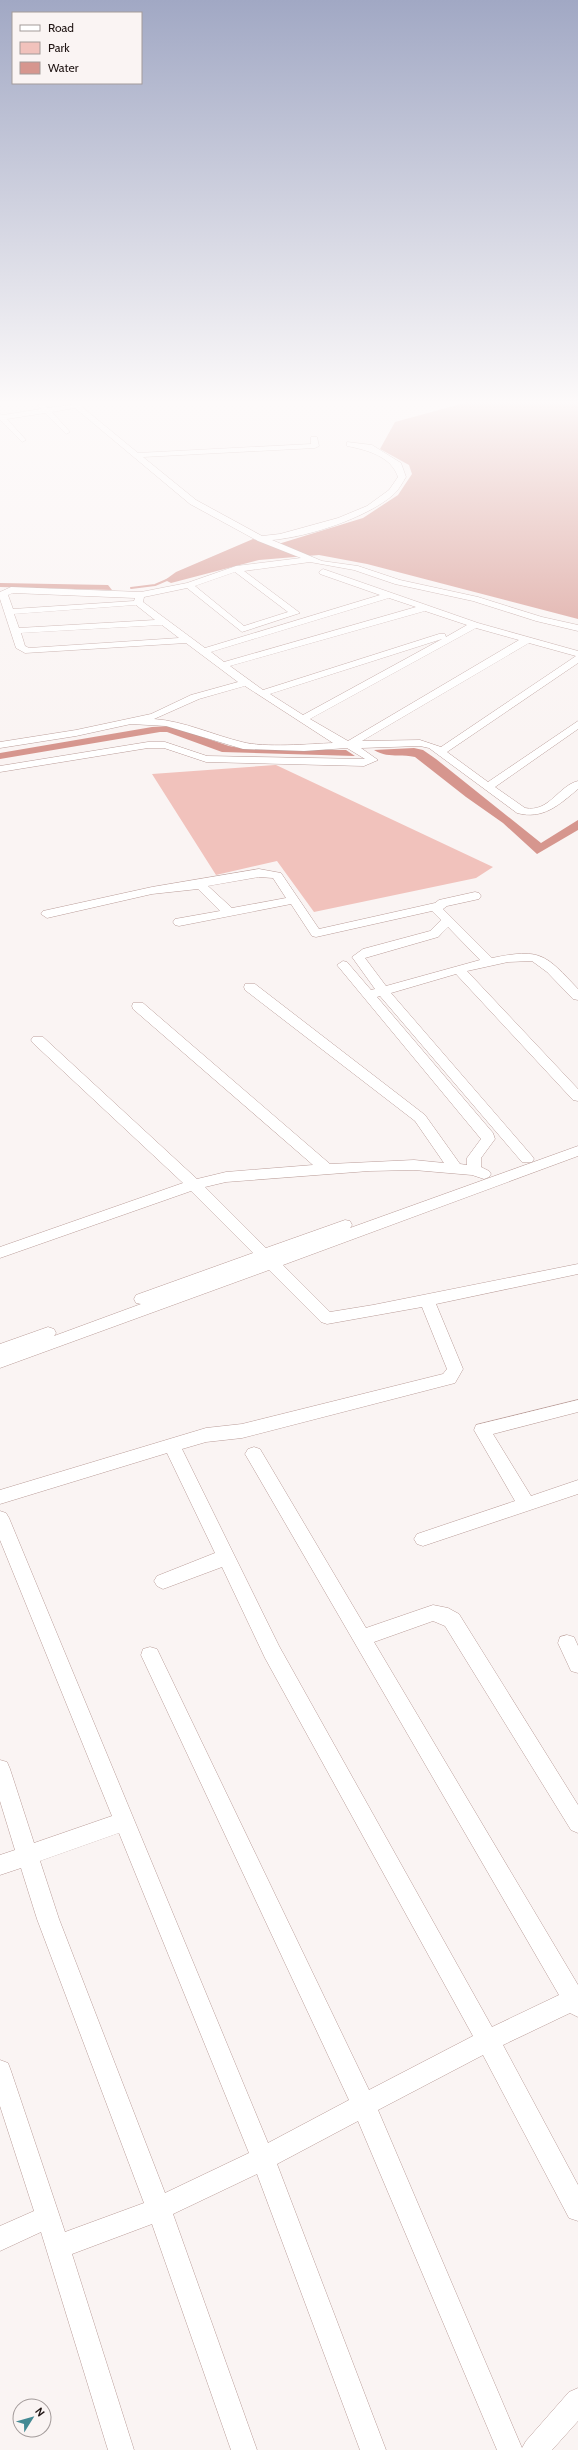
<svg xmlns="http://www.w3.org/2000/svg" width="578" height="2450" font-family="Cabin,sans-serif">
  <style>
    .green { fill: #f1c2bc }
    .water { fill: #d6968e }
    .lines { fill: none; stroke-linecap: round; stroke-linejoin: round }
    .stream { stroke: #d6968e; stroke-width: 2 }
    .minor-casing { stroke: #ba9d99; stroke-width: 1 }
    .minor { fill: #fff; fill-rule: evenodd }
  </style>
  <rect width="100%" height="100%" fill="#faf4f3"/>
  <polygon class="green" points="275,765 276,765 493,867 476,878 314,912 277,861 216,875 152,774"/>
  <g class="water">
    <polygon points="468,402 578,402 578,619 367,564 319,555 259,560 171,583 165,580 176,572 253,539 275,545 363,518 398,495 412,474 409,465 380,449 395,422"/>
    <polygon points="0,583 108,585 112,590 0,587"/>
    <polygon points="170,726 229,746 245,749 346,750 355,756 222,752 167,732 160,732 0,759 0,753 152,727"/>
    <path d="M 414,748 L 423,750 L 436,759 L 541,843 L 578,820 L 578,830 L 537,854 L 503,823 L 466,797 L 415,757 C 400,753 388,759 374,750 Z"/>
  </g>
  <g class="lines">
    <polyline class="stream" points="131,588 155,585 169,579"/>
    <g class="minor-casing">
      <g id="minor">
        <path d="M 68,402 L 76,402 L 138,453 L 311,444 L 311,437 L 317,437 L 319,446 L 315,448 L 143,457 L 196,500 L 262,536 L 280,534 L 338,518 L 367,506 L 389,490 L 398,477 C 391,456 367,450 347,446 L 347,442 L 372,445 L 401,463 L 406,477 C 402,483 399,490 393,495 C 366,518 308,537 272,540 L 322,561 L 358,566 L 400,580 L 478,597 L 542,617 L 578,625 L 578,631 L 536,621 L 473,601 L 395,584 L 354,570 L 310,562 L 244,571 L 300,613 L 242,632 L 187,588 L 144,597 L 143,602 L 205,648 L 380,595 L 320,574 L 319,572 L 323,569 L 478,623 L 578,651 L 578,663 L 447,752 L 488,782 L 578,721 L 578,729 L 495,787 L 525,808 C 549,813 558,786 578,781 L 578,789 C 559,805 543,820 517,813 L 429,748 L 420,746 L 361,748 L 378,760 L 364,766 L 206,762 L 164,748 L 148,748 L 0,772 L 0,766 L 148,742 L 165,742 L 207,756 L 365,759 L 347,748 L 304,751 L 243,749 L 166,726 L 131,724 L 76,736 L 0,748 L 0,742 L 76,730 L 151,714 L 191,695 L 238,682 L 186,643 L 25,653 L 16,648 L 0,599 L 0,592 L 11,587 L 141,592 L 187,583 L 236,566 L 301,558 L 258,541 L 190,504 L 75,408 L 52,412 L 70,432 L 66,434 L 45,413 L 7,419 L 26,440 L 22,442 L 0,420 L 0,414 L 3,415 L 41,409 L 37,405 L 41,403 L 48,408 L 71,405 ZM 235,572 L 288,612 L 244,626 L 195,586 ZM 13,593 L 135,598 L 134,601 L 13,609 L 8,595 ZM 389,598 L 416,607 L 224,662 L 211,652 ZM 136,605 L 155,620 L 19,628 L 14,614 ZM 425,611 L 467,625 L 446,637 L 445,634 L 439,634 L 263,690 L 230,666 ZM 162,625 L 179,638 L 29,648 L 25,646 L 21,633 ZM 476,628 L 519,640 L 348,741 L 310,719 ZM 442,639 L 303,715 L 270,694 ZM 529,643 L 576,656 L 441,747 L 420,740 L 362,741 ZM 245,686 L 333,743 C 310,744 264,748 242,742 C 213,735 184,721 154,719 L 199,699 Z"/>
        <path d="M 259,869 L 281,873 L 319,929 L 435,903 L 439,900 L 475,892 L 479,893 L 481,896 L 479,899 L 447,906 L 443,909 L 492,958 C 541,948 545,954 578,989 L 578,1000 L 573,999 L 547,972 L 532,961 L 508,962 L 467,971 L 578,1089 L 578,1101 L 573,1100 L 456,974 L 391,993 L 532,1156 L 534,1159 L 532,1162 L 522,1162 L 380,996 L 377,997 L 493,1133 L 495,1139 L 481,1158 L 481,1167 L 489,1171 L 491,1174 L 489,1177 L 484,1179 L 472,1175 L 414,1170 L 369,1171 L 226,1182 L 205,1187 L 266,1248 L 345,1220 L 350,1221 L 352,1225 L 350,1228 L 578,1146 L 578,1156 L 283,1265 L 330,1312 L 373,1305 L 578,1264 L 578,1274 L 436,1304 L 463,1369 L 455,1383 L 242,1438 L 206,1442 L 182,1449 L 279,1646 L 492,2027 L 559,1995 L 248,1459 L 245,1454 L 248,1449 L 254,1447 L 260,1449 L 366,1628 L 433,1605 L 448,1608 L 459,1614 L 578,1805 L 578,1833 L 571,1830 L 445,1626 L 433,1621 L 374,1642 L 578,1985 L 578,2017 L 570,2013 L 503,2045 L 578,2185 L 578,2221 L 569,2218 L 483,2055 L 378,2110 L 522,2448 L 526,2441 L 569,2392 L 578,2388 L 578,2421 L 552,2450 L 497,2450 L 358,2121 L 277,2164 L 386,2450 L 360,2450 L 257,2174 L 173,2214 L 257,2450 L 231,2450 L 152,2224 L 72,2254 L 134,2450 L 108,2450 L 41,2232 L 0,2251 L 0,2226 L 34,2211 L 0,2106 L 0,2060 L 8,2063 L 11,2071 L 65,2232 L 144,2203 L 37,1919 L 21,1868 L 0,1875 L 0,1855 L 15,1850 L 0,1801 L 0,1760 L 7,1762 L 10,1769 L 34,1843 L 112,1816 L 0,1540 L 0,1511 L 6,1513 L 9,1518 L 268,2143 L 349,2100 L 141,1655 L 143,1649 L 150,1647 L 157,1649 L 369,2090 L 473,2036 L 265,1658 L 222,1567 L 163,1589 L 157,1586 L 154,1581 L 157,1576 L 215,1553 L 167,1453 L 0,1504 L 0,1490 L 206,1428 L 242,1424 L 443,1374 L 447,1369 L 422,1307 L 327,1324 L 321,1322 L 269,1270 L 0,1368 L 0,1344 L 48,1327 L 54,1329 L 56,1333 L 54,1336 L 141,1304 L 136,1303 L 134,1299 L 136,1295 L 253,1253 L 191,1191 L 0,1258 L 0,1247 L 183,1183 L 33,1043 L 31,1040 L 33,1037 L 43,1037 L 197,1179 L 226,1172 L 313,1165 L 133,1009 L 132,1006 L 133,1003 L 143,1003 L 330,1164 L 414,1160 L 444,1163 L 415,1121 L 245,990 L 244,987 L 245,984 L 255,984 L 425,1115 L 460,1164 L 467,1165 L 467,1158 L 481,1139 L 337,965 L 343,961 L 347,962 L 371,990 L 375,989 L 352,957 L 363,949 L 430,931 L 441,920 L 432,911 L 316,937 L 312,936 L 291,904 L 179,926 L 175,925 L 173,922 L 175,919 L 220,911 L 198,889 L 152,894 L 47,918 L 41,914 L 43,911 L 152,887 ZM 259,877 L 273,878 L 286,898 L 232,908 L 208,886 ZM 448,927 L 480,960 L 386,986 L 365,958 L 438,937 ZM 119,1833 L 249,2153 L 165,2193 L 59,1919 L 40,1861 Z"/>
        <polygon points="578,1400 578,1412 493,1434 531,1496 578,1480 578,1494 423,1546 417,1544 414,1539 417,1534 515,1501 474,1430 476,1425"/>
        <polygon points="567,1635 574,1637 578,1646 578,1673 571,1671 558,1643 560,1637"/>
      </g>
    </g>
    <use href="#minor" class="minor"/>
  </g>
  <linearGradient id="sky" x2="0" y2="1"><stop stop-color="#a1a8c4"/><stop offset="0.54" stop-color="#fdfafa"/><stop offset="1" stop-color="#fdfafa" stop-opacity="0"/></linearGradient>
  <rect width="578" height="745" fill="url(#sky)"/>
  <rect x="12" y="12" width="130" height="72" fill="#faf4f3" stroke="#a39b9a"/>
  <rect x="20" y="25" width="20" height="6" fill="#ffffff" stroke="#a39b9a"/>
  <text x="48" y="32" font-size="12" fill="#201514">Road</text>
  <rect x="20" y="42" width="20" height="12" fill="#f1c2bc" stroke="#a39b9a"/>
  <text x="48" y="52" font-size="12" fill="#201514">Park</text>
  <rect x="20" y="62" width="20" height="12" fill="#d6968e" stroke="#a39b9a"/>
  <text x="48" y="72" font-size="12" fill="#201514">Water</text>
  <g transform="translate(32 2418) rotate(53)"><circle r="19" fill="#faf4f3" stroke="#a39b9a"/>
  <path d="M0-3L7 15L0 10L-7 15Z" fill="#448a94"/>
  <text y="-6" font-size="11" font-weight="bold" text-anchor="middle" fill="#201514">N</text>
  </g>
</svg>
